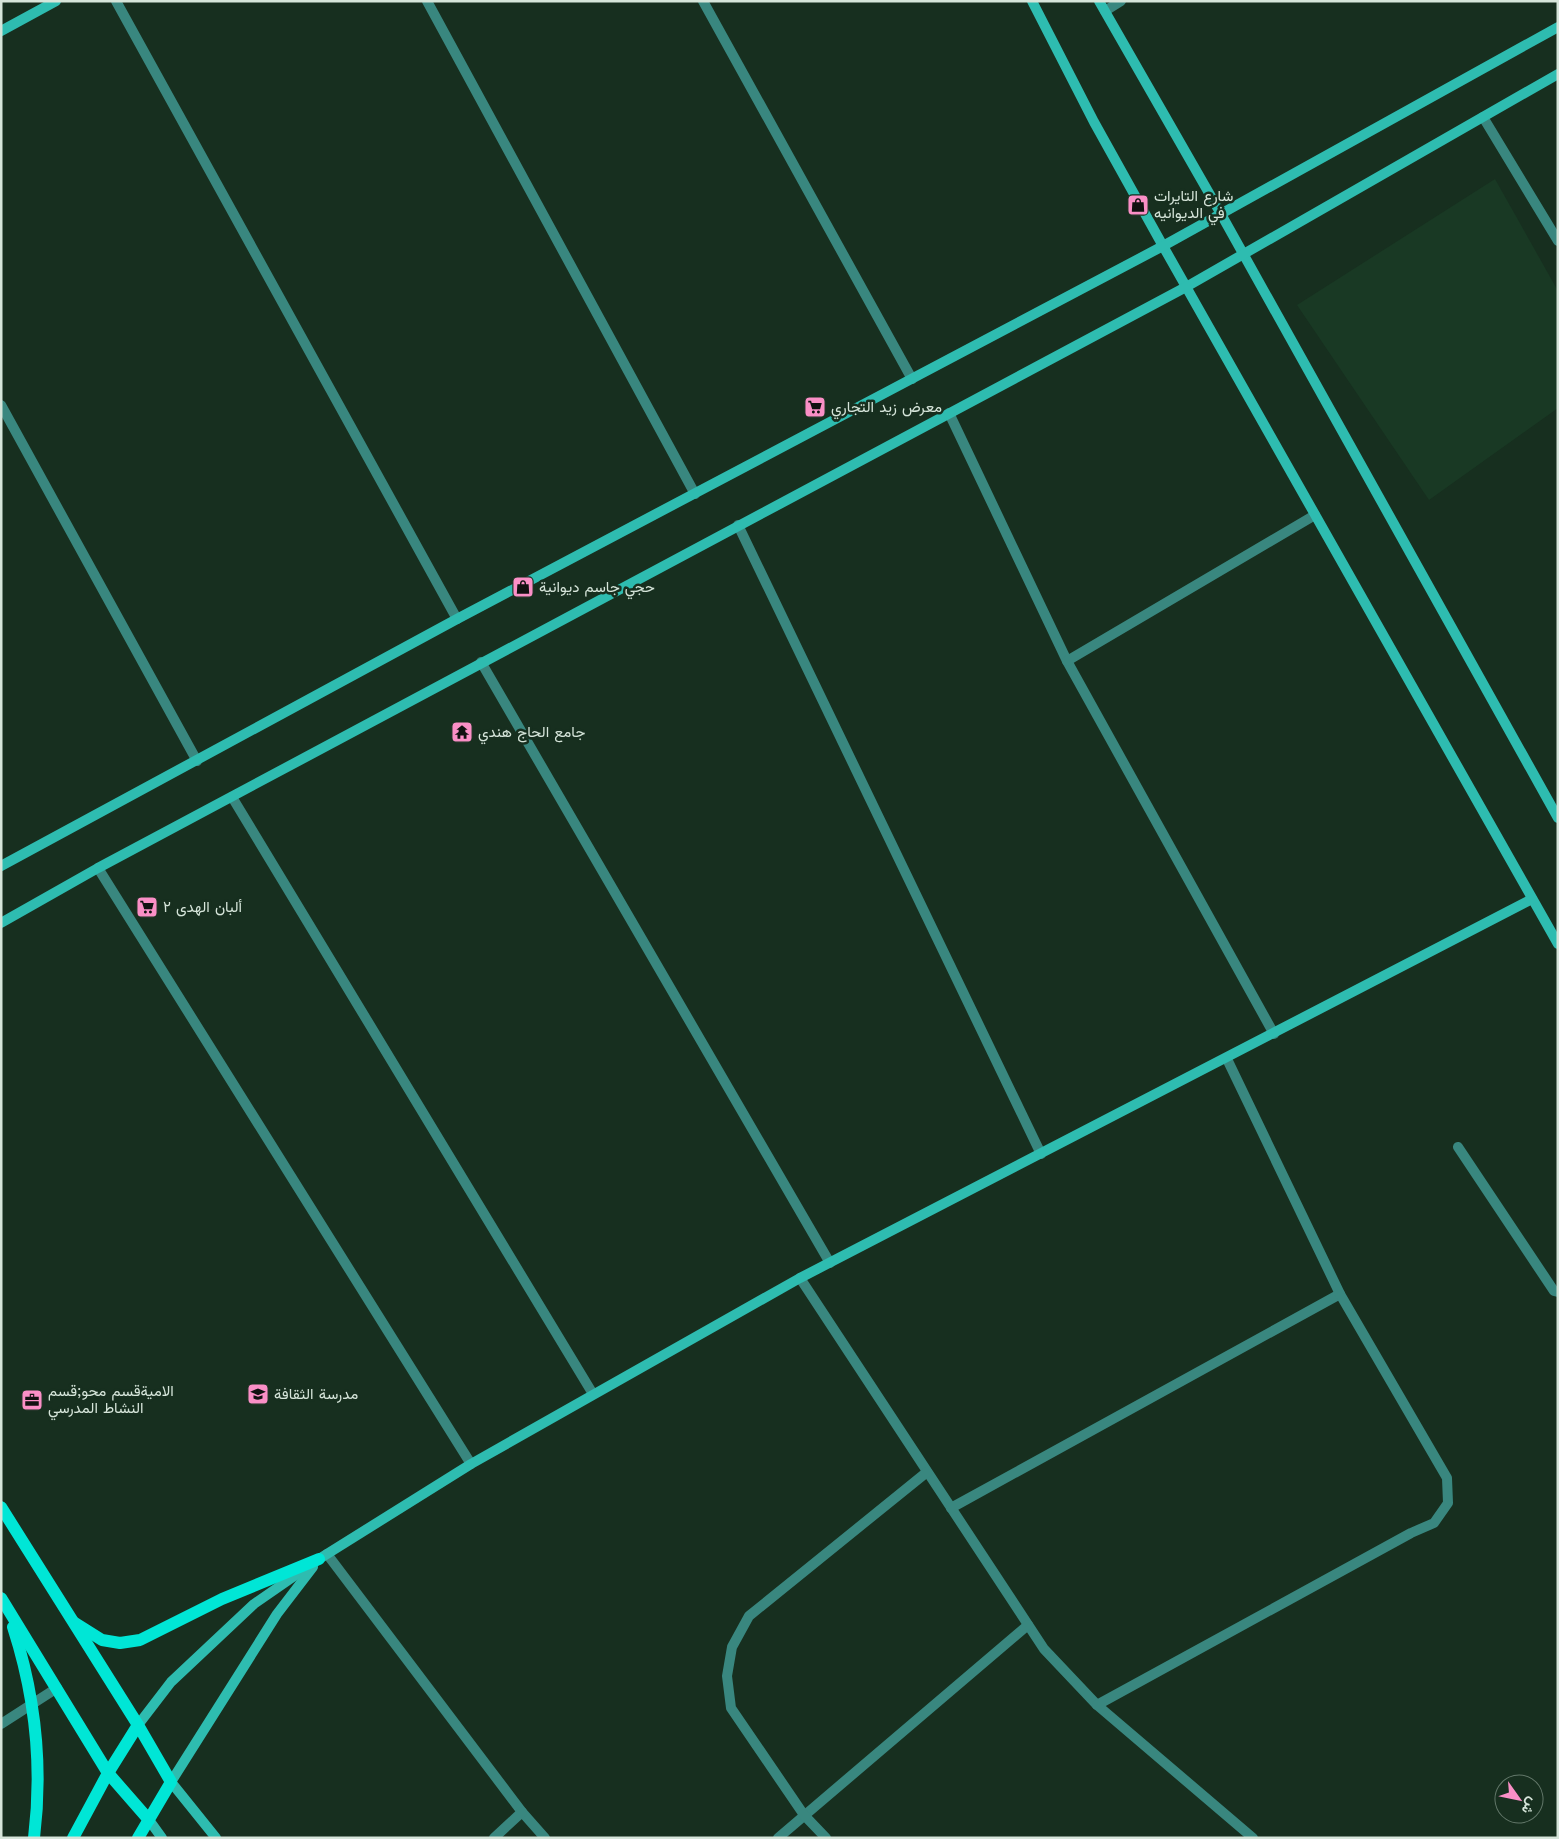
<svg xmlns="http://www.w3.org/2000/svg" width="1559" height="1839" font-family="'Work Sans',Vazirmatn,sans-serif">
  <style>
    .built { fill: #193924 }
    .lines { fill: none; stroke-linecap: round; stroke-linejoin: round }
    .lane { stroke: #39877f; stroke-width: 10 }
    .street { stroke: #39877f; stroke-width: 10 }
    .secondary { stroke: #2ebcb0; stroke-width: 10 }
    .primary { stroke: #00e6d6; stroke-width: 12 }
    .labels { text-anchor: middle; stroke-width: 5; stroke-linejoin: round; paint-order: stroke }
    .poi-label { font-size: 15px; fill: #d6e5da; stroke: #172f1f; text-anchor: start }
  </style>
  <rect width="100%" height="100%" fill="#172f1f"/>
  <polygon class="built" points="1495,179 1558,291 1558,408 1429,500 1297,305"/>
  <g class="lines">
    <polyline class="lane" points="1458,1147 1554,1291 1558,1292"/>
    <g class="street">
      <polyline points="116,1 457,619"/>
      <polyline points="427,1 695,494"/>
      <polyline points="703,1 912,379"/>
      <polyline points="1105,11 1121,1"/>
      <polyline points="1483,117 1558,241"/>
      <polyline points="1,405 197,761"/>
      <polyline points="949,413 1067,661 1274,1034"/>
      <polyline points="738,525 1041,1154"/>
      <polyline points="1067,661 1315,515"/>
      <polyline points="481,662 830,1263"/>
      <polyline points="232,797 593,1394"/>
      <polyline points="98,868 471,1464"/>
      <polyline points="800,1278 1044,1649 1097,1705 1253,1838"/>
      <polyline points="951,1508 1340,1294"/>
      <polyline points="327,1554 522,1812 545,1838"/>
      <polyline points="1097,1705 1411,1533 1434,1523 1448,1503 1447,1478 1340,1294 1227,1059"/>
      <polyline points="1,1724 57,1688"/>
      <polyline points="494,1838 522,1812"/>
      <polyline points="778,1838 1028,1625"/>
      <polyline points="826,1838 804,1815 731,1708 727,1676 732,1647 749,1616 927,1472"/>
    </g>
    <g class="secondary">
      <polyline points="1032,1 1094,122 1163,246 1558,944"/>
      <polyline points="1099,1 1221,214 1558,818"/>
      <polyline points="1,31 56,1"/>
      <polyline points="1,866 457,619 1163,246 1558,27"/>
      <polyline points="1,923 98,868 1186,287 1558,74"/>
      <polyline points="138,1725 171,1682 254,1604 319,1559 471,1464 800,1278 1532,899"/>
      <polyline points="149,1820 162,1838"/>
      <polyline points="216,1838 171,1782 277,1614 313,1567"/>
    </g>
    <g class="primary">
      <polyline points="1,1507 138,1725 171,1782 138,1838"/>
      <polyline points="1,1598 108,1773 149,1820"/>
      <polyline points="75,1623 102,1640 120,1643 140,1640 222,1599 319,1559"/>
      <path d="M 13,1627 C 35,1695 43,1766 34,1838"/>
      <polyline points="73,1838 108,1773 138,1725"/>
    </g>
  </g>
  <defs>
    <g id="shop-square" transform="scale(1.125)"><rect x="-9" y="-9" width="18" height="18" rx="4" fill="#fa8fc6" stroke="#172f1f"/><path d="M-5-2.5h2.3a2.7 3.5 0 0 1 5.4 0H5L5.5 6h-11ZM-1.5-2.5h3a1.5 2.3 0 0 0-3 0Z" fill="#111"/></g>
    <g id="supermarket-square" transform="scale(1.125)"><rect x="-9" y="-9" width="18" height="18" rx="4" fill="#fa8fc6" stroke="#172f1f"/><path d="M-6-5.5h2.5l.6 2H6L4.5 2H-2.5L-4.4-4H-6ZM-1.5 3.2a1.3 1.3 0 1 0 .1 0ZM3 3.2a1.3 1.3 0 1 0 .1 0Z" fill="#111"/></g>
    <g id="temple-square" transform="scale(1.125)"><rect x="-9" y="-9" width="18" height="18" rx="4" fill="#fa8fc6" stroke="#172f1f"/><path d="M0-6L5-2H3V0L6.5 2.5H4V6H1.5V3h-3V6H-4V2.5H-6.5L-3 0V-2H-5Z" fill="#111"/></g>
    <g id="school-square" transform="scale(1.125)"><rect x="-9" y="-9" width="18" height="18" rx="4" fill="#fa8fc6" stroke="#172f1f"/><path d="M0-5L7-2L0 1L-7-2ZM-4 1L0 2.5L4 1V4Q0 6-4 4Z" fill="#111"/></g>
    <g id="office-square" transform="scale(1.125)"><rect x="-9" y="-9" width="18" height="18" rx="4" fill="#fa8fc6" stroke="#172f1f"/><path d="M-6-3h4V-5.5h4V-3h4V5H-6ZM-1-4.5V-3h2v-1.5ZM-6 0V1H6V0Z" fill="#111"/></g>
  </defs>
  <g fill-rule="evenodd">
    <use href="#shop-square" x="1138" y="205"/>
    <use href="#supermarket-square" x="815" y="407"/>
    <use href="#shop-square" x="523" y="587"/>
    <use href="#temple-square" x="462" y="732"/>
    <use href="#supermarket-square" x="147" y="907"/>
    <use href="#school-square" x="258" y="1394"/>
    <use href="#office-square" x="32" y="1400"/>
  </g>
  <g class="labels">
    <g class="poi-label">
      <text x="1154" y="201">شارع التايرات<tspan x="1154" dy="17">في الديوانيه</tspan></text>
      <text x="831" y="412">معرض زيد التجاري</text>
      <text x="539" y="592">حجي جاسم ديوانية</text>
      <text x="478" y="737">جامع الحاج هندي</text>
      <text x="163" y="912">ألبان الهدى ٢</text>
      <text x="48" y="1396">الاميةقسم محو;قسم<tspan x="48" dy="17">النشاط المدرسي</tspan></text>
      <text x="274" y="1399">مدرسة الثقافة</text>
    </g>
  </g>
  <rect width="1559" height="1839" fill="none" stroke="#d6e5da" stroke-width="5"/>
  <g transform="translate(1519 1799) rotate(123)"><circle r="24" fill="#172f1f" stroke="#63786a"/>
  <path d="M0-4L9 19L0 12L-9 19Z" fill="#fa8fc6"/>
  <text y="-8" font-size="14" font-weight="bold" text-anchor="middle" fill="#d6e5da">ش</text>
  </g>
</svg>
